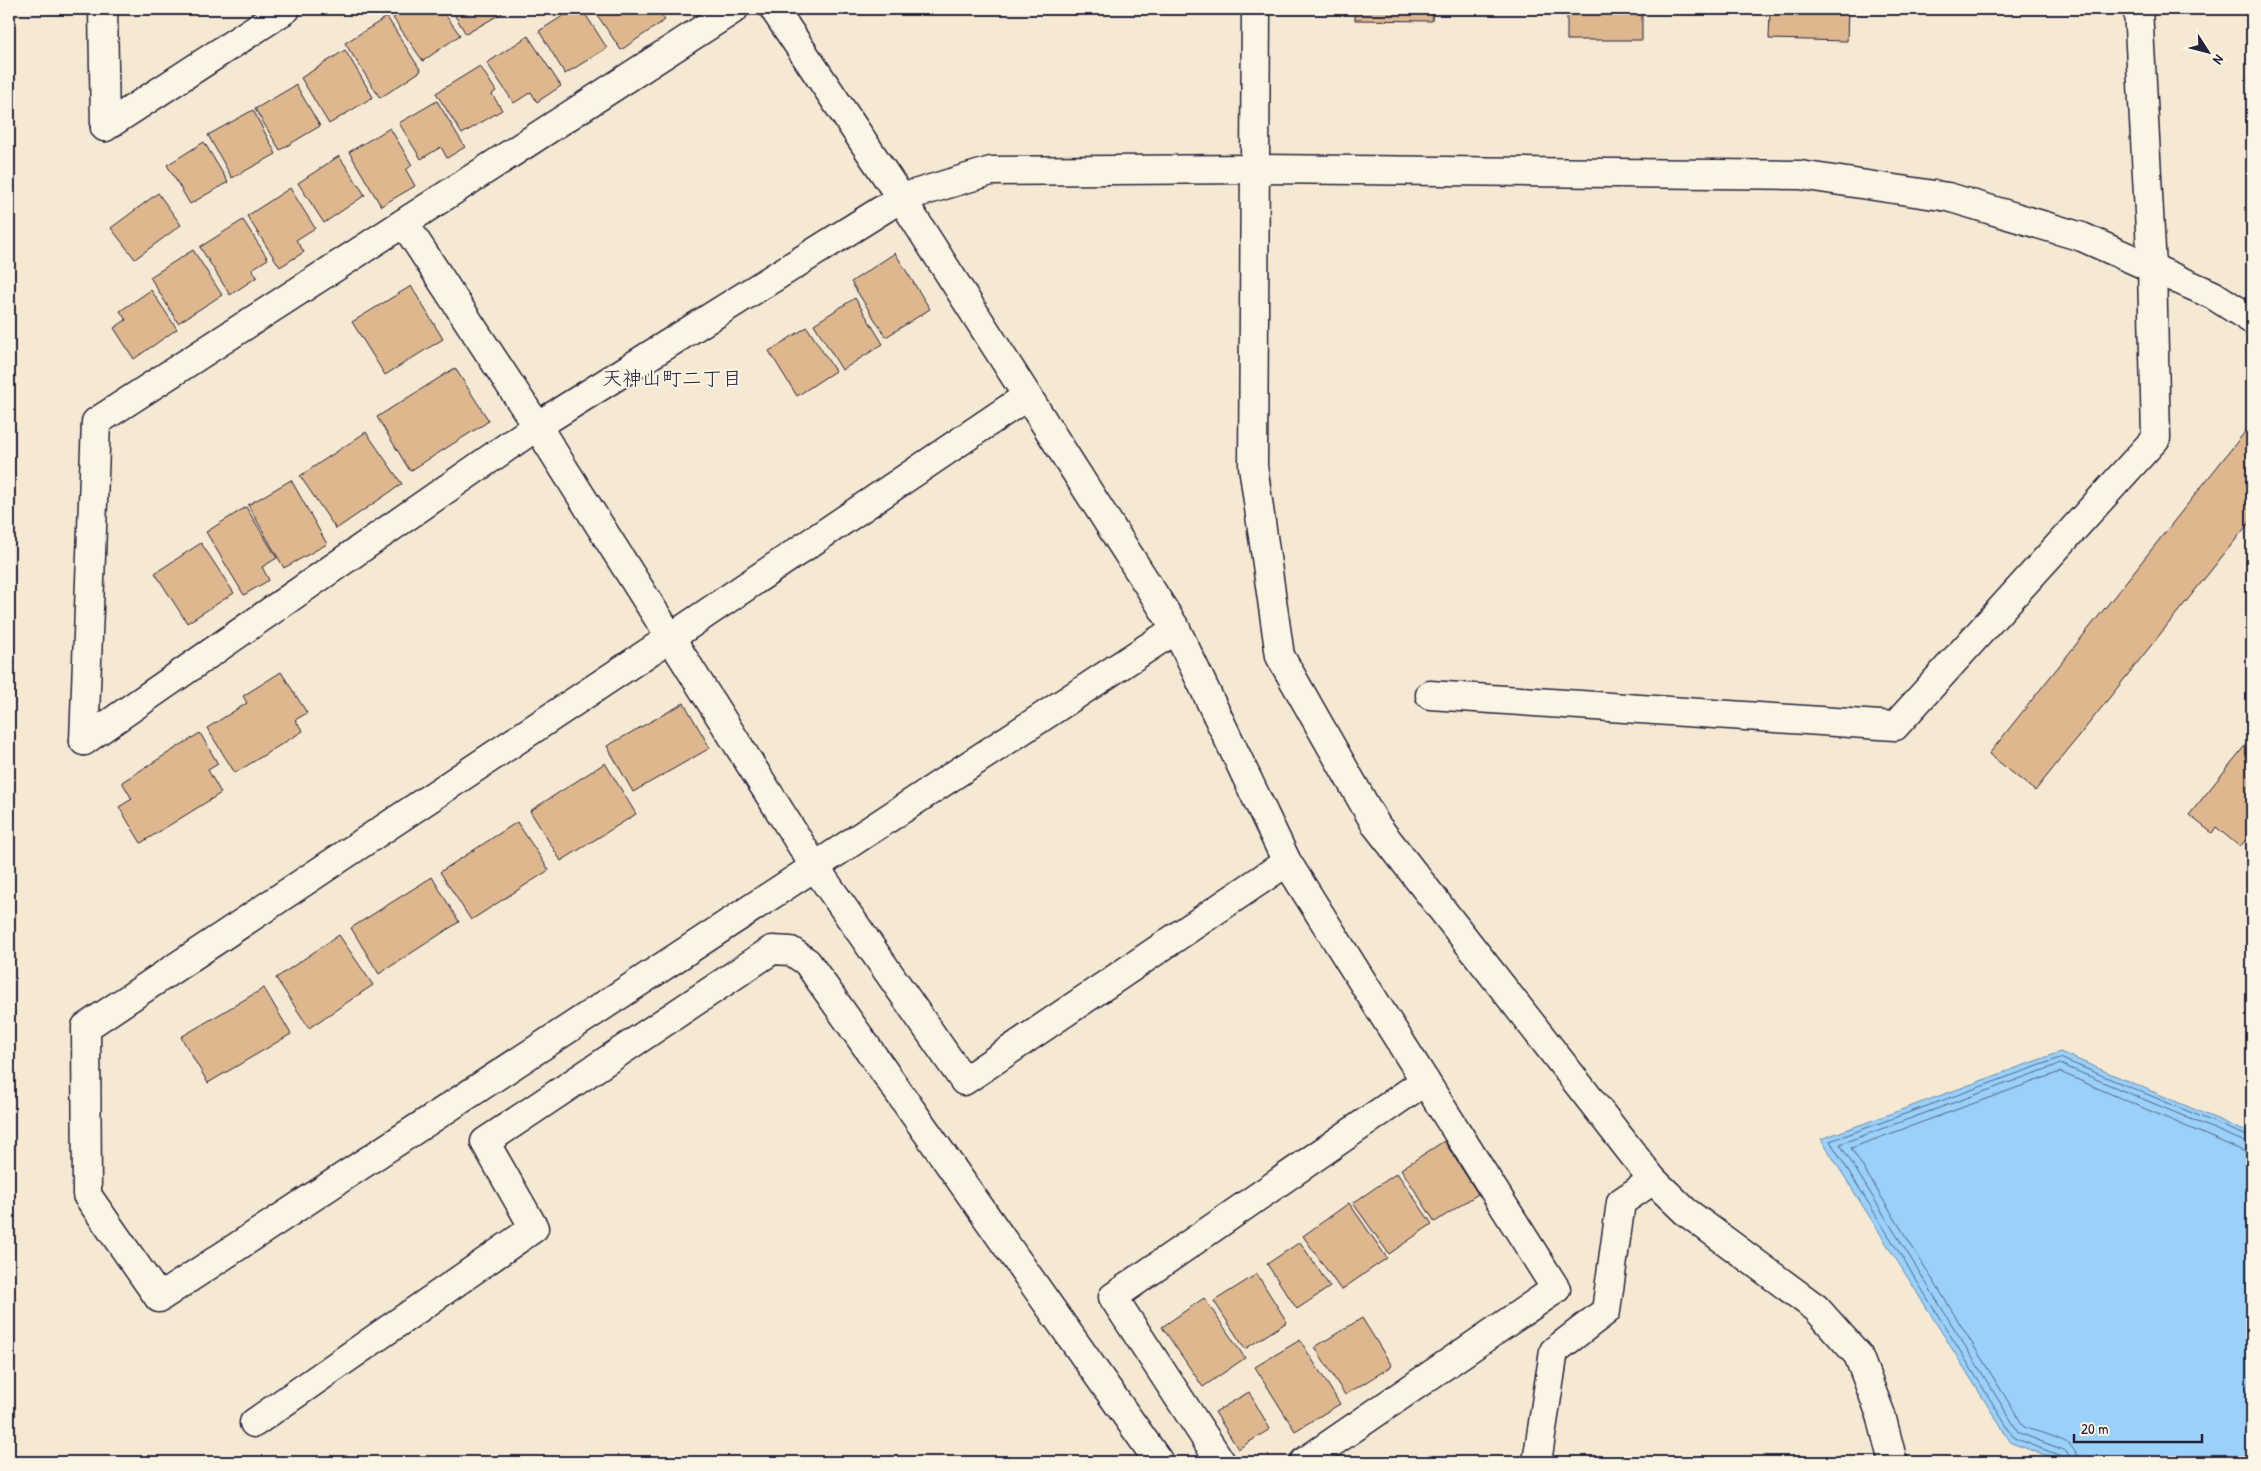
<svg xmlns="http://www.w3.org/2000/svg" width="2261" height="1471" font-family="'Patrick Hand','Klee One',sans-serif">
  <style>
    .water { fill: #9ad0f9; stroke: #6a8aad }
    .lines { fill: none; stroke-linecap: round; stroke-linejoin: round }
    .shore { stroke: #526887; stroke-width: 1 }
    .building { fill: #deb78f; stroke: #22223b }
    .minor-casing { stroke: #22223b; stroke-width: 31 }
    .minor { stroke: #fcf5e5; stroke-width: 28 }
    .labels { text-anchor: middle; stroke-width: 4; stroke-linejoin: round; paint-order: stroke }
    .neighbourhood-label { font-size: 20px; fill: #22223b; stroke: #fcf5e5 }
  </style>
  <rect width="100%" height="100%" fill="#f6e9d4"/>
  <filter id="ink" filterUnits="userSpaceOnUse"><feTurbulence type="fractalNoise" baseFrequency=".02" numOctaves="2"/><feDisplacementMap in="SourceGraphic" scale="10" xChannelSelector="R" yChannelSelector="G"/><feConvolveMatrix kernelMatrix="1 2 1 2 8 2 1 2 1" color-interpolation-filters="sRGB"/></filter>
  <g filter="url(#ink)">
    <polygon class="water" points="2060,1052 2252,1134 2252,1462 2065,1462 2011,1443 1821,1139"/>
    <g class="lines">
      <g class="shore">
        <polyline points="2064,1462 2061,1456 2014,1438 1830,1141 2060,1058 2252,1138"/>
        <polyline points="2071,1462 2069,1455 2064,1450 2019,1433 1840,1144 2060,1064 2252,1145"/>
        <path d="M 2078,1462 C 2077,1437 2042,1435 2024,1427 L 1851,1148 L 2060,1072 L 2243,1151 L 2252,1152"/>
      </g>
    </g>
    <g class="building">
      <polygon points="407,9 441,9 460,35 423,61 393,18"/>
      <polygon points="451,9 509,9 466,34"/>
      <polygon points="574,9 582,9 607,48 565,74 539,31"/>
      <polygon points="593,9 658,9 665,20 621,50"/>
      <polygon points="1355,9 1433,9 1432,21 1355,20"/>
      <rect x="1567" y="9" width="75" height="31"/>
      <polygon points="1770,9 1848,9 1847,41 1769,39"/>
      <polygon points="387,17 421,71 380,98 345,43"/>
      <polygon points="528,36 561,86 537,102 531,92 514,103 487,63"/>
      <polygon points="345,50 373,97 329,124 301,78"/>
      <polygon points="480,66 496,91 492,94 502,110 462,134 436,93"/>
      <polygon points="296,85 320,126 280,150 255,109"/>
      <polygon points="437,101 465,147 447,158 441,147 421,159 399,123"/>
      <polygon points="253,110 276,154 232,178 208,135"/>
      <polygon points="390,128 412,165 406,170 415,186 381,206 349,152"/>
      <polygon points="204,142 228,182 190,204 167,165"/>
      <polygon points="339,156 365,195 324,223 298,183"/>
      <polygon points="290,188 315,228 296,240 304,252 280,267 247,216"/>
      <polygon points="158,193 181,225 135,259 111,228"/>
      <polygon points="243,220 268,259 252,269 257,277 230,295 200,247"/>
      <polygon points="193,250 222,295 178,323 150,277"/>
      <polygon points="895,253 930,309 886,337 851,282"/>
      <polygon points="411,286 443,339 385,375 352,322"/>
      <polygon points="151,290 177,329 134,359 114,328 126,320 120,311"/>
      <polygon points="855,298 883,344 842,370 814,324"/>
      <polygon points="807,327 835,371 797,396 769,351"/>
      <polygon points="455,368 489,421 410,471 377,417"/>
      <polygon points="2252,423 2252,519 2035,791 1989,754"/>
      <polygon points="366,432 402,484 336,529 300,476"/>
      <polygon points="291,480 327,544 284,568 248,505"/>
      <polygon points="246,507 277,558 262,567 269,580 244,595 206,532"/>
      <polygon points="201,543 234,593 187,623 155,573"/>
      <polygon points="281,672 307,713 295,720 303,731 235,773 207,728 247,703 243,696"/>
      <polygon points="684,703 710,748 633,792 607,746"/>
      <polygon points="200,733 218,764 208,770 221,793 141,843 119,807 132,799 122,782"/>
      <polygon points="2252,737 2252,832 2240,847 2216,827 2212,833 2189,815"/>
      <polygon points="605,763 636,814 561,861 530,811"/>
      <polygon points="517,822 549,870 471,920 440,872"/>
      <polygon points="432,877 459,922 379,974 351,928"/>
      <polygon points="339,935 373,985 309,1028 276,978"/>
      <polygon points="264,988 291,1034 208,1083 181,1037"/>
      <polygon points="1444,1141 1478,1194 1435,1222 1401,1169"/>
      <polygon points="1397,1173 1432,1224 1389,1254 1353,1203"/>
      <polygon points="1349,1203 1387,1258 1341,1290 1303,1236"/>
      <polygon points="1300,1242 1330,1287 1297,1309 1267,1264"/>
      <polygon points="1257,1274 1287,1322 1245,1349 1214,1301"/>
      <polygon points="1204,1298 1245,1358 1203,1387 1162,1327"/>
      <polygon points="1362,1318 1392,1366 1345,1395 1315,1347"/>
      <polygon points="1300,1340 1340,1404 1295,1431 1255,1367"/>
      <polygon points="1249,1392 1270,1429 1238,1449 1215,1412"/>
    </g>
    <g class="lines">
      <g class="minor-casing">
        <g id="minor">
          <polyline points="103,9 105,127"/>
          <polyline points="774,9 901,198 1176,629 1287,862 1556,1289 1304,1462"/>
          <polyline points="1256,9 1253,466 1280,656 1376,825 1653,1180 1685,1211 1816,1308 1858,1355 1881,1415 1893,1462"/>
          <polyline points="105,127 286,9"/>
          <polyline points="404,223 537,426 815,867 964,1081 1287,862"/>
          <polyline points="1027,396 670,638 86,1027 87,1195 159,1298 1176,629"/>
          <polyline points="1430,695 1895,726 2156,438 2152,268 2138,9"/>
          <polyline points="84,741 537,426 901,198 991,171 1254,169 1800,175 1948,197 2082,237 2213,295 2252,320"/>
          <polyline points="84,741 96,422 734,9"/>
          <polyline points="254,1423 534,1228 485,1142 772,950 791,951 807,962 1159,1462"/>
          <polyline points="1221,1462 1113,1297 1425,1081"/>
          <polyline points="1537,1462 1554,1351 1606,1311 1621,1202 1653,1180"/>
        </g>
      </g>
      <use href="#minor" class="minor"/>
    </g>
  </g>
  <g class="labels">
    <g class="neighbourhood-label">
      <text x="672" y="385">天神山町二丁目</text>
    </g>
  </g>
  <rect width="2261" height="1471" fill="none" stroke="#fcf5e5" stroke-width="30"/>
  <rect x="15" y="15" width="2231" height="1441" fill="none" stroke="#22223b" stroke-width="2" filter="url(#ink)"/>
  <g transform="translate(2208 52) rotate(126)" stroke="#fcf5e5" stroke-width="4" paint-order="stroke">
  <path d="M0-4L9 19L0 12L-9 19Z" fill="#22223b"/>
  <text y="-8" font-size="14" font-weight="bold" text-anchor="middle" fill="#22223b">N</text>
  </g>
  <path d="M2074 1434v8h128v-8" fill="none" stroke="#22223b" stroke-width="2.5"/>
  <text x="2081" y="1434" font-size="15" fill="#22223b" stroke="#fcf5e5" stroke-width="4" paint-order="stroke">20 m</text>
</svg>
